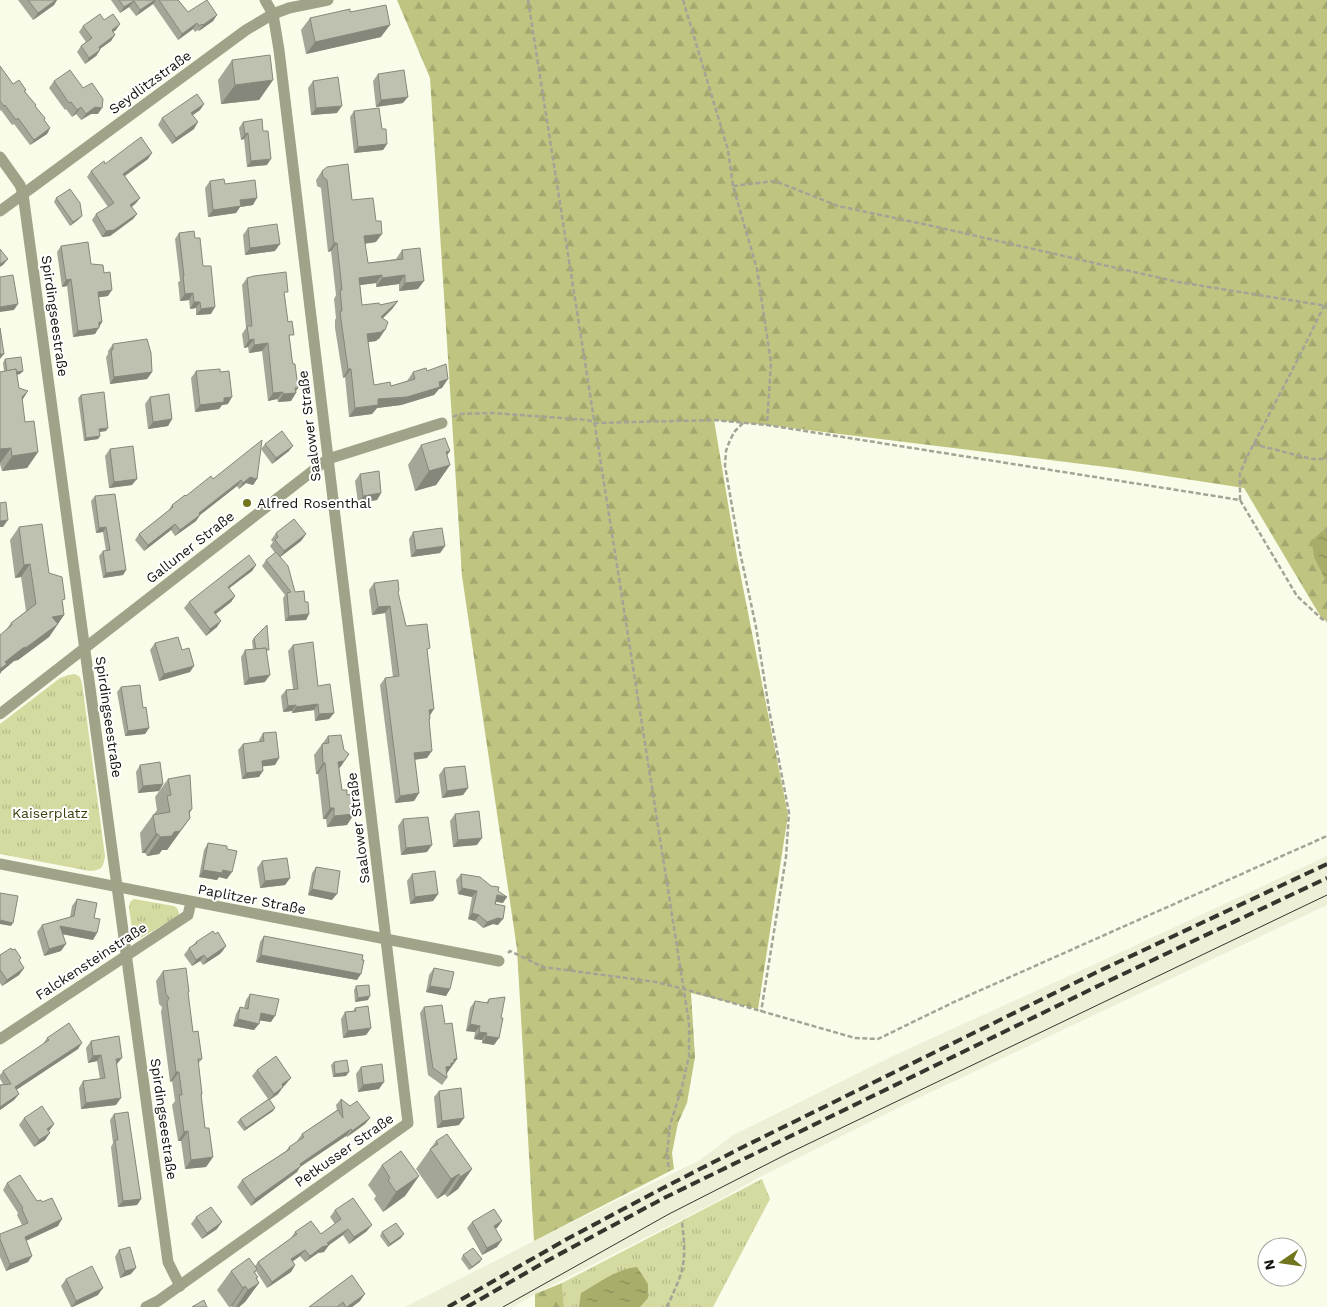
<svg xmlns="http://www.w3.org/2000/svg" width="1327" height="1307" font-family="'Work Sans',sans-serif">
<defs>
<pattern id="grass-tufts" width="24" height="20" patternUnits="userSpaceOnUse" patternTransform="scale(1.25)"><rect width="24" height="20" fill="#d5daa1"/><path d="M3 7l-1-3M5 7V3M7 7l1-3M15 17l-1-3M17 17v-4M19 17l1-3" fill="none" stroke="#b6ba89"/></pattern>
<pattern id="forest-firs" width="22" height="20" patternUnits="userSpaceOnUse" patternTransform="scale(1.25)"><rect width="22" height="20" fill="#bfc581"/><path d="M5 1l3.5 6h-7zM16 11l3.5 6h-7z" fill="#a3a86e"/></pattern>
<pattern id="water-ripples" width="26" height="14" patternUnits="userSpaceOnUse" patternTransform="scale(1.25)"><rect width="26" height="14" fill="#a8ad6a"/><path d="M2 4q2-2 4 0t4 0M15 11q2-2 4 0t4 0" fill="none" stroke="#888c56"/></pattern>
</defs>
<rect width="100%" height="100%" fill="#fafcea"/>
<polygon fill="#edf0d7" points="1327,856 1327,905 910,1102 758,1178 714,1203 535,1294 513,1307 405,1307 534,1241 700,1160 733,1135 897,1054 1106,959"/>
<g fill="url(#grass-tufts)">
<path d="M75 674 80 677 82 683 105 856C103 867 103 870 90 871L0 854V724L60 678 68 675Z"/>
<polygon points="134,899 174,906 177,908 179,913 178,916 139,939 137,939 133,936 129,908 130,902"/>
<polygon points="762,1179 770,1199 713,1307 564,1307 562,1283"/>
</g>
<g fill="url(#forest-firs)">
<polygon points="397,0 1327,0 1327,621 1322,619 1244,488 1114,468 767,425 714,420 737,557 788,815 758,1009 691,993 695,1057 687,1103 678,1123 672,1153 674,1169 534,1241 517,949 462,576 430,78"/>
<polygon points="562,1283 564,1307 535,1307 535,1294"/>
</g>
<g fill="url(#water-ripples)">
<polygon points="1322,531 1327,532 1327,581 1325,579 1314,557 1312,541"/>
<path d="M637 1267 648 1284V1298L640 1307H579L581 1293C599 1283 616 1269 637 1267Z"/>
</g>
<g fill="none" stroke-linecap="round" stroke-linejoin="round">
<g stroke="#a3a496" stroke-width="2.5" stroke-dasharray="5 2.5" stroke-linecap="butt">
<polyline points="528,0 689,1023 689,1056 682,1087 670,1125 667,1153 669,1171"/>
<polyline points="683,0 728,150 733,186 757,269 771,363 767,425"/>
<polyline points="733,186 775,181 838,206 928,225 1178,282 1327,306"/>
<polyline points="453,417 459,414 493,413 588,420 595,423 714,420 767,425 1240,500 1297,596 1322,619 1327,621"/>
<polyline points="743,423 735,431 730,440 726,451 725,466 740,552 756,627 769,709 789,813 786,857 761,1012"/>
<polyline points="1253,444 1312,459 1327,459"/>
<polyline points="1240,500 1240,473 1248,455 1299,357 1324,306"/>
<polyline points="508,953 510,951 543,967 656,982 684,989 855,1038 878,1039 954,1002 1327,836"/>
<path d="M667 1307C672 1296 677 1285 681 1274 686 1257 684 1239 682 1222"/>
</g>
<g stroke="#a0a387" stroke-width="11">
<polyline points="0,157 20,185 23,194 168,1262 180,1286"/>
<polyline points="0,211 246,30 273,14 289,8 328,0"/>
<polyline points="0,714 328,459 442,423"/>
<polyline points="0,864 499,961"/>
<polyline points="0,1039 188,915 191,902"/>
<polyline points="146,1307 158,1301 408,1123 279,50 273,14 265,0"/>
</g>
<polyline stroke="#35352d" stroke-width="1" points="503,1307 669,1214 787,1154 1327,895"/>
<g stroke="#35352d" stroke-width="4" stroke-dasharray="10 5" stroke-linecap="butt">
<polyline points="448,1307 567,1239 661,1189 743,1147 1097,972 1327,864"/>
<polyline points="467,1307 543,1263 664,1198 1102,984 1327,878"/>
</g>
</g>
<g fill="#a4a697">
<polygon points="18,0 57,0 54,5 33,20"/>
<polygon points="111,0 178,0 188,12 217,15 213,21 199,31 198,30 195,32 193,29 178,40 153,4 136,16 129,7 120,13"/>
<polygon points="350,12 381,37 306,54 301,30 310,18"/>
<polygon points="104,20 116,30 113,32 111,41 100,49 100,50 96,56 85,64 77,52 81,46 86,42 79,32 83,26"/>
<polygon points="232,60 273,80 259,100 221,104 218,80"/>
<polygon points="0,66 13,84 25,91 50,128 47,134 30,145 14,124 12,125 1,110 0,111"/>
<polygon points="378,74 403,103 376,107 373,81"/>
<polygon points="54,81 98,114 91,114 81,120 76,114 72,117 66,109 65,110 49,88"/>
<polygon points="313,81 337,113 311,115 308,88"/>
<polygon points="204,104 200,110 193,115 194,129 172,144 158,125 162,118"/>
<polygon points="354,111 382,129 387,144 383,150 354,153 350,117"/>
<polygon points="243,122 267,165 247,167 244,139 241,140 239,128"/>
<polygon points="148,159 125,176 140,198 136,203 132,207 137,214 133,219 110,236 102,237 92,220 96,214 108,207 87,177 91,171 105,164"/>
<polygon points="322,171 352,200 376,242 365,244 368,263 396,259 402,250 418,289 399,291 399,284 376,287 376,283 360,285 362,305 380,305 398,301 392,309 383,318 379,339 378,339 376,341 368,342 374,385 391,386 407,381 413,372 427,371 442,388 439,389 434,395 401,405 377,408 372,414 349,417 345,377 343,378 335,328 335,320 336,318 334,299 336,295 331,251 328,252 321,188 317,186 316,180"/>
<polygon points="210,181 225,184 253,205 240,207 236,213 208,217 205,188"/>
<polygon points="56,198 79,219 70,226 54,202"/>
<polygon points="248,228 275,251 245,255 243,235"/>
<polygon points="179,233 195,238 203,266 211,314 196,315 196,308 190,309 189,300 180,301 178,282 180,281 175,239"/>
<polygon points="61,246 91,264 108,296 99,297 102,322 95,334 73,337 67,286 62,287 57,252"/>
<polygon points="247,278 285,297 292,359 298,388 291,401 278,402 277,399 268,401 262,351 249,353 248,347 244,348 242,334 246,328 242,285"/>
<polygon points="113,344 152,372 147,379 110,384 106,357 108,354 108,351"/>
<polygon points="5,359 23,371 20,374 17,375 19,388 22,400 25,422 38,452 27,468 2,471 0,464 0,372 4,371 3,363"/>
<polygon points="196,371 220,372 228,404 222,405 219,409 195,412 191,378"/>
<polygon points="81,395 106,431 100,432 98,439 84,441 78,398"/>
<polygon points="150,397 172,419 168,426 148,429 145,404"/>
<polygon points="265,444 289,451 272,464 261,449"/>
<polygon points="421,445 450,451 447,455 450,465 436,485 415,491 408,465"/>
<polygon points="110,449 132,485 109,488 105,456"/>
<polygon points="360,474 381,493 377,500 358,503 355,481"/>
<polygon points="213,479 257,479 253,485 246,483 239,489 237,486 200,515 196,521 175,536 171,530 144,551 135,540 139,534 168,511 172,505"/>
<polygon points="95,496 126,570 123,575 103,578 99,556 103,551 106,551 103,532 96,533 91,501"/>
<polygon points="19,527 49,573 63,603 64,615 49,637 18,660 14,661 2,671 5,631 11,623 26,611 21,577 15,578 10,540"/>
<polygon points="413,532 445,546 440,553 411,557 409,539"/>
<polygon points="276,533 306,534 301,541 280,557 295,592 305,602 309,614 306,620 285,621 283,598 285,595 262,566 266,560 275,553 270,546 273,542 271,540"/>
<polygon points="256,565 252,571 229,588 235,596 231,602 216,614 217,627 206,636 184,608 189,602"/>
<polygon points="374,583 398,593 406,626 427,653 430,719 429,721 427,758 415,760 419,793 414,801 395,803 380,685 385,678 393,677 385,613 372,615 369,590"/>
<polygon points="254,638 267,653 265,682 244,685 241,657 245,650 253,649 252,641"/>
<polygon points="155,643 182,650 190,672 159,681 150,650"/>
<polygon points="293,645 334,713 329,719 315,721 314,710 292,713 292,711 283,712 281,696 286,690 293,689 288,651"/>
<polygon points="121,687 143,708 149,728 145,734 125,736 117,692"/>
<polygon points="263,733 279,758 275,765 263,766 259,777 242,779 238,750 243,744 259,742 259,740"/>
<polygon points="328,736 339,769 342,790 347,795 354,814 347,825 327,827 326,819 323,819 318,774 316,774 314,755"/>
<polygon points="140,765 163,784 159,791 138,793 136,772"/>
<polygon points="444,768 468,788 463,795 442,798 439,775"/>
<polygon points="168,779 192,809 190,813 190,818 167,850 162,850 159,854 147,856 145,853 142,853 140,833 153,815 154,814 157,810 155,797"/>
<polygon points="455,814 477,845 453,847 450,821"/>
<polygon points="403,819 427,852 401,855 398,826"/>
<polygon points="208,843 227,849 227,879 219,877 217,880 199,877 204,850"/>
<polygon points="262,861 290,878 285,885 260,888 257,868"/>
<polygon points="316,867 332,900 308,895 312,873"/>
<polygon points="412,874 438,894 433,901 410,904 407,881"/>
<polygon points="461,874 498,891 503,903 496,902 498,925 493,924 483,928 475,921 468,919 472,897 458,894 456,880"/>
<polygon points="77,899 94,918 93,940 63,934 61,951 44,956 37,932 42,925 70,917 72,906"/>
<polygon points="215,934 226,946 222,952 203,965 200,961 192,966 184,955 189,948 193,945 196,942"/>
<polygon points="264,936 357,980 256,962 260,942"/>
<polygon points="12,950 21,958 19,961 24,968 19,975 2,986 0,983 0,955"/>
<polygon points="434,968 450,989 446,996 426,992 429,975"/>
<polygon points="163,971 188,994 193,1032 202,1059 198,1064 202,1094 201,1096 205,1128 213,1157 206,1167 185,1169 181,1141 178,1141 172,1105 175,1101 172,1081 170,1082 161,1012 162,1007 159,1004 156,981"/>
<polygon points="356,986 368,1000 355,1002 354,990"/>
<polygon points="250,994 271,1022 260,1020 254,1030 233,1026 236,1014 240,1007 244,1008 246,1000"/>
<polygon points="489,999 494,1045 482,1043 482,1040 474,1039 475,1032 466,1031 470,1008 475,1001 486,1003"/>
<polygon points="424,1007 445,1024 457,1059 447,1073 447,1078 442,1085 428,1075 420,1013"/>
<polygon points="355,1008 371,1028 366,1035 343,1038 341,1019 345,1012 353,1011"/>
<polygon points="47,1038 78,1049 16,1090 19,1094 14,1100 0,1110 0,1085 3,1084 0,1079 0,1075 3,1071 43,1044"/>
<polygon points="91,1041 117,1064 116,1105 81,1109 79,1088 83,1081 100,1079 97,1061 88,1063 86,1048"/>
<polygon points="334,1062 346,1076 333,1077 331,1065"/>
<polygon points="361,1067 379,1089 358,1092 356,1074"/>
<polygon points="257,1070 286,1084 283,1087 278,1094 270,1100 273,1111 244,1131 237,1122 240,1119 268,1099 252,1076"/>
<polygon points="439,1091 459,1125 437,1128 434,1097"/>
<polygon points="341,1099 350,1106 370,1118 365,1124 347,1137 346,1136 300,1167 297,1172 251,1206 237,1187 242,1180 286,1151 289,1147 298,1141 297,1141 302,1134 337,1110 336,1105"/>
<polygon points="114,1114 141,1199 137,1205 118,1207 111,1147 113,1143 110,1120"/>
<polygon points="24,1118 54,1124 49,1131 45,1140 34,1147 19,1125"/>
<polygon points="436,1141 472,1169 458,1189 447,1197 445,1194 437,1199 416,1169"/>
<polygon points="382,1165 419,1176 405,1196 383,1212 374,1199 376,1196 368,1185"/>
<polygon points="7,1183 37,1201 58,1226 26,1241 28,1262 6,1271 0,1257 0,1234 22,1225 17,1215 18,1213 3,1190"/>
<polygon points="335,1210 367,1231 349,1244 343,1235 329,1245 324,1252 318,1253 305,1262 300,1256 292,1262 295,1265 291,1272 267,1288 256,1271 255,1273 257,1279 259,1283 245,1302 239,1307 232,1307 232,1306 229,1307 217,1290 231,1271 255,1266 258,1262 291,1238 295,1232 321,1234 335,1224 330,1217"/>
<polygon points="196,1217 217,1229 202,1239 191,1224"/>
<polygon points="502,1221 497,1228 495,1229 497,1247 482,1255 467,1228 472,1222"/>
<polygon points="382,1232 401,1238 388,1247 380,1236"/>
<polygon points="119,1250 131,1274 120,1278 115,1257"/>
<polygon points="463,1255 480,1262 469,1270 461,1259"/>
<polygon points="352,1275 360,1301 352,1307 309,1307"/>
<polygon points="66,1279 98,1295 73,1307 71,1307 61,1286"/>
</g>
<g fill="#86877b">
<polygon points="56,0 57,0 54,5 33,20 38,13"/>
<polygon points="155,0 156,0 153,4 136,16 140,10"/>
<polygon points="134,1 129,7 120,13 124,7"/>
<polygon points="217,15 213,21 199,31 203,25"/>
<polygon points="197,23 193,29 178,40 182,34"/>
<polygon points="120,24 116,30 107,36 112,30"/>
<polygon points="390,25 381,37 306,54 315,42"/>
<polygon points="115,35 111,41 94,53 99,47"/>
<polygon points="100,50 96,56 85,64 89,58"/>
<polygon points="273,80 259,100 221,104 235,85"/>
<polygon points="408,97 403,103 376,107 381,100"/>
<polygon points="204,104 200,110 187,119 191,113"/>
<polygon points="342,106 337,113 311,115 316,108"/>
<polygon points="81,107 76,114 72,117 77,110"/>
<polygon points="95,107 102,108 98,114 91,114 81,120 86,114"/>
<polygon points="198,122 194,129 172,144 176,138"/>
<polygon points="50,128 47,134 30,145 34,140"/>
<polygon points="248,133 244,139 241,140 245,134"/>
<polygon points="387,144 383,150 354,153 358,147"/>
<polygon points="152,153 148,159 119,180 123,174"/>
<polygon points="271,159 267,165 247,167 251,161"/>
<polygon points="140,198 136,203 126,211 130,205"/>
<polygon points="257,198 253,205 240,207 236,213 208,217 213,210 240,200"/>
<polygon points="137,214 133,219 110,236 102,237 106,231"/>
<polygon points="82,216 79,219 70,226 73,222"/>
<polygon points="382,234 376,242 358,244 364,236"/>
<polygon points="334,243 337,243 331,251 328,252"/>
<polygon points="280,244 275,251 245,255 250,248"/>
<polygon points="8,259 3,265 0,267 0,264"/>
<polygon points="382,275 376,283 353,286 359,278"/>
<polygon points="405,275 399,284 376,287 382,278"/>
<polygon points="71,279 67,286 62,287 66,280"/>
<polygon points="424,281 418,289 399,291 405,283"/>
<polygon points="112,290 108,296 94,298 98,292"/>
<polygon points="193,293 189,300 180,301 185,294"/>
<polygon points="398,301 392,309 375,326 381,317"/>
<polygon points="194,302 200,302 196,308 190,309"/>
<polygon points="18,304 14,310 0,312 0,307"/>
<polygon points="215,307 211,314 196,315 201,309"/>
<polygon points="99,322 102,322 95,334 73,337 78,331"/>
<polygon points="383,330 385,330 379,339 378,339 376,341 361,343 367,334"/>
<polygon points="254,339 248,347 244,348 249,340"/>
<polygon points="268,343 262,351 249,353 254,345"/>
<polygon points="0,354 4,354 0,359"/>
<polygon points="348,369 351,369 345,377 343,378"/>
<polygon points="23,371 20,374 5,376 7,373"/>
<polygon points="152,372 147,379 110,384 114,377"/>
<polygon points="448,379 442,388 439,389 434,395 401,405 377,408 372,414 349,417 355,408 378,399"/>
<polygon points="295,388 298,388 294,393 296,393 291,401 278,402 283,394"/>
<polygon points="28,391 18,407 22,397"/>
<polygon points="283,392 277,399 268,401 273,393"/>
<polygon points="232,397 228,404 222,405 219,409 195,412 200,405 224,398"/>
<polygon points="172,419 168,426 148,429 153,422"/>
<polygon points="108,428 106,431 97,432 99,429"/>
<polygon points="100,436 98,439 84,441 86,438"/>
<polygon points="293,446 289,451 272,464 276,458"/>
<polygon points="11,448 0,463 0,449"/>
<polygon points="450,451 437,469 450,465 436,485 415,491 429,471 446,452"/>
<polygon points="38,452 27,468 2,471 12,456"/>
<polygon points="250,477 257,479 253,485 246,483 239,489 243,483"/>
<polygon points="137,479 132,485 109,488 114,482"/>
<polygon points="241,480 237,486 200,515 196,521 175,536 180,530 199,513"/>
<polygon points="381,493 377,500 358,503 363,496"/>
<polygon points="8,520 3,527 0,527 0,521"/>
<polygon points="175,524 171,530 144,551 148,545"/>
<polygon points="106,527 103,532 96,533 99,528"/>
<polygon points="306,534 301,541 279,558 284,551"/>
<polygon points="445,546 440,553 411,557 416,550"/>
<polygon points="30,564 21,577 15,578 24,565"/>
<polygon points="256,565 252,571 223,593 228,587"/>
<polygon points="126,570 123,575 103,578 106,573"/>
<polygon points="235,596 231,602 210,618 214,612"/>
<polygon points="390,606 385,613 372,615 378,607"/>
<polygon points="309,614 306,620 285,621 289,616"/>
<polygon points="64,615 49,637 18,660 14,661 2,671 0,674 0,669 5,662 52,617"/>
<polygon points="221,621 217,627 206,636 210,629"/>
<polygon points="194,666 190,672 159,681 164,674"/>
<polygon points="270,675 265,682 244,685 249,678"/>
<polygon points="318,704 314,710 292,713 296,707"/>
<polygon points="296,705 292,711 283,712 288,706"/>
<polygon points="434,709 429,717 429,710"/>
<polygon points="334,713 329,719 315,721 319,714"/>
<polygon points="149,728 145,734 125,736 128,731"/>
<polygon points="432,751 427,758 409,760 414,753"/>
<polygon points="349,754 342,765 336,772 338,762"/>
<polygon points="279,758 275,765 258,767 262,761"/>
<polygon points="323,763 325,763 318,774 316,774"/>
<polygon points="263,771 259,777 242,779 246,773"/>
<polygon points="163,784 159,791 138,793 143,786"/>
<polygon points="468,788 463,795 442,798 447,791"/>
<polygon points="419,793 414,801 395,803 400,796"/>
<polygon points="330,808 334,808 326,819 323,819"/>
<polygon points="354,814 347,825 327,827 334,816"/>
<polygon points="190,818 167,850 162,850 159,854 147,856 160,837"/>
<polygon points="156,834 158,834 145,853 142,853"/>
<polygon points="482,838 477,845 453,847 458,840"/>
<polygon points="432,845 427,852 401,855 406,848"/>
<polygon points="203,870 223,870 232,872 227,879 219,877 217,880 199,877"/>
<polygon points="290,878 285,885 260,888 265,881"/>
<polygon points="462,888 477,891 472,897 458,894"/>
<polygon points="312,889 337,894 332,900 308,895"/>
<polygon points="438,894 433,901 410,904 415,897"/>
<polygon points="497,895 507,897 503,903 493,901"/>
<polygon points="472,913 479,915 475,921 468,919"/>
<polygon points="498,918 503,919 498,925 493,924 483,928 487,922"/>
<polygon points="0,920 13,923 11,926 0,924"/>
<polygon points="60,926 97,933 93,940 56,933"/>
<polygon points="66,944 61,951 44,956 49,949"/>
<polygon points="226,946 220,954 203,965 207,959"/>
<polygon points="204,955 200,961 192,966 196,960"/>
<polygon points="261,955 361,974 357,980 256,962"/>
<polygon points="24,968 19,975 2,986 7,980"/>
<polygon points="430,986 450,989 446,996 426,992"/>
<polygon points="370,996 368,1000 355,1002 358,998"/>
<polygon points="261,1013 275,1016 271,1022 256,1020"/>
<polygon points="238,1019 259,1024 254,1030 233,1026"/>
<polygon points="470,1024 480,1026 475,1032 466,1031"/>
<polygon points="371,1028 366,1035 343,1038 348,1031"/>
<polygon points="479,1032 487,1033 482,1040 474,1039"/>
<polygon points="486,1036 499,1038 494,1045 482,1043"/>
<polygon points="82,1043 78,1049 10,1094 15,1087"/>
<polygon points="101,1055 97,1061 88,1063 93,1056"/>
<polygon points="122,1058 117,1064 116,1059"/>
<polygon points="454,1059 457,1059 447,1073 442,1073 446,1067"/>
<polygon points="176,1072 179,1072 172,1081 170,1082"/>
<polygon points="349,1072 346,1076 333,1077 335,1074"/>
<polygon points="291,1078 286,1084 278,1091 282,1084"/>
<polygon points="384,1082 379,1089 358,1092 363,1085"/>
<polygon points="283,1087 278,1094 269,1100 274,1094"/>
<polygon points="19,1094 14,1100 0,1110 0,1107"/>
<polygon points="121,1098 116,1105 81,1109 86,1103"/>
<polygon points="275,1108 273,1111 244,1131 246,1128"/>
<polygon points="370,1118 365,1124 347,1137 352,1131"/>
<polygon points="464,1118 459,1125 437,1128 442,1121"/>
<polygon points="54,1124 49,1131 47,1129"/>
<polygon points="351,1129 346,1136 300,1167 297,1172 251,1206 255,1199 300,1164"/>
<polygon points="188,1131 181,1141 178,1141 184,1132"/>
<polygon points="50,1133 45,1140 34,1147 39,1140"/>
<polygon points="213,1157 206,1167 185,1169 191,1160"/>
<polygon points="472,1169 458,1189 447,1197 460,1177"/>
<polygon points="459,1174 445,1194 437,1199 451,1179"/>
<polygon points="419,1176 405,1196 383,1212 396,1192"/>
<polygon points="141,1199 137,1205 118,1207 123,1201"/>
<polygon points="62,1219 58,1226 21,1243 25,1237"/>
<polygon points="502,1221 497,1228 489,1233 494,1226"/>
<polygon points="222,1222 217,1229 202,1239 207,1233"/>
<polygon points="372,1225 367,1231 349,1244 354,1237"/>
<polygon points="348,1229 343,1235 329,1245 324,1252 318,1253 305,1262 310,1256"/>
<polygon points="404,1234 401,1238 388,1247 390,1244"/>
<polygon points="502,1240 497,1247 482,1255 487,1248"/>
<polygon points="305,1250 300,1256 286,1266 291,1259"/>
<polygon points="32,1256 28,1262 6,1271 10,1264"/>
<polygon points="482,1259 480,1262 469,1270 472,1267"/>
<polygon points="295,1265 291,1272 267,1288 272,1282"/>
<polygon points="136,1268 131,1274 120,1278 125,1271"/>
<polygon points="257,1269 232,1306 230,1307 254,1272"/>
<polygon points="258,1277 250,1289 259,1283 245,1302 239,1307 236,1307 256,1278"/>
<polygon points="103,1288 98,1295 72,1307 76,1301"/>
<polygon points="365,1294 360,1301 352,1307 347,1307"/>
</g>
<g fill="#bfc1b0" stroke="#86877b">
<polygon points="28,0 56,0 38,13"/>
<polygon points="119,0 155,0 140,10 134,1 124,7"/>
<polygon points="159,0 178,0 188,12 207,0 217,15 203,25 202,24 199,26 197,23 182,34"/>
<polygon points="386,5 390,25 315,42 310,18 350,9 350,12"/>
<polygon points="100,14 104,20 113,14 120,24 112,30 115,35 99,47 100,50 89,58 81,46 92,38 83,26"/>
<polygon points="270,55 273,80 235,85 232,60"/>
<polygon points="0,66 13,84 19,80 26,90 24,91 36,105 35,106 45,118 44,120 50,128 34,140 18,118 16,120 5,105 4,106 0,101"/>
<polygon points="70,70 83,88 92,83 103,99 102,108 95,107 86,114 81,107 77,110 71,102 69,103 54,81"/>
<polygon points="404,70 408,97 381,100 378,74"/>
<polygon points="338,77 342,106 316,108 313,81"/>
<polygon points="197,94 204,104 191,113 198,122 176,138 162,118"/>
<polygon points="379,108 382,129 386,129 387,144 358,147 354,111"/>
<polygon points="262,119 263,131 268,131 271,159 251,161 248,133 245,134 243,122"/>
<polygon points="141,137 152,153 123,174 140,198 130,205 137,214 114,230 106,231 96,214 114,203 91,171 104,161 105,164"/>
<polygon points="348,164 352,200 373,198 376,221 381,221 382,234 364,236 368,263 403,259 402,250 420,248 424,281 405,283 405,275 382,278 382,275 359,278 362,305 379,303 380,305 398,301 381,317 388,322 385,330 383,330 382,332 367,334 374,385 390,382 391,386 415,379 413,372 426,368 427,371 446,364 448,379 439,382 440,387 407,397 378,399 378,405 355,408 351,369 348,369 341,320 340,311 342,311 340,290 342,290 337,243 334,243 327,180 323,177 322,171 327,167"/>
<polygon points="224,179 225,184 255,180 257,198 240,200 241,206 213,210 210,181"/>
<polygon points="70,189 80,203 82,216 73,222 56,198"/>
<polygon points="277,224 280,244 250,248 248,228"/>
<polygon points="194,231 195,238 200,238 203,266 211,266 215,307 201,309 200,302 194,302 193,293 185,294 183,276 184,276 179,233"/>
<polygon points="88,242 91,264 103,265 104,273 110,272 112,290 98,292 102,322 99,322 99,328 78,331 71,279 66,280 61,246"/>
<polygon points="0,249 8,259 0,264"/>
<polygon points="286,272 288,292 284,292 288,322 292,321 294,335 289,335 292,359 293,364 295,364 298,388 295,388 296,393 283,394 283,392 273,393 268,343 254,345 254,339 249,340 247,326 252,326 247,278 254,276"/>
<polygon points="13,275 18,304 0,307 0,277"/>
<polygon points="0,328 4,354 0,354"/>
<polygon points="147,339 151,353 152,372 114,377 111,350 113,350 113,344"/>
<polygon points="21,357 23,371 16,372 16,369 7,371 5,359"/>
<polygon points="16,369 19,388 28,391 22,397 25,422 34,421 38,452 12,456 11,448 0,449 0,372"/>
<polygon points="220,369 220,372 229,371 232,397 224,398 224,402 200,405 196,371"/>
<polygon points="104,392 108,428 99,429 100,436 86,438 81,395"/>
<polygon points="169,394 172,419 153,422 150,397"/>
<polygon points="282,431 293,446 276,458 265,444"/>
<polygon points="445,438 450,451 446,452 450,465 429,471 421,445"/>
<polygon points="262,440 257,479 250,477 243,483 241,480 199,513 200,515 180,530 175,524 148,545 139,534 173,507 172,505 185,495 186,496 211,476 213,479"/>
<polygon points="133,446 137,479 114,482 110,449"/>
<polygon points="379,471 381,493 363,496 360,474"/>
<polygon points="115,494 126,570 106,573 103,551 110,550 106,527 99,528 95,496"/>
<polygon points="6,502 8,520 0,521 0,503"/>
<polygon points="294,519 306,534 284,551 275,540 278,537 276,533"/>
<polygon points="42,524 49,573 62,577 65,599 62,600 64,615 52,617 58,624 27,647 23,648 5,662 7,664 0,669 0,635 12,625 11,623 36,604 30,564 24,565 19,527"/>
<polygon points="442,528 445,546 416,550 413,532"/>
<polygon points="276,552 288,566 295,592 304,591 305,602 308,602 309,614 289,616 287,593 291,592 266,560"/>
<polygon points="249,555 256,565 228,587 235,596 214,612 221,621 210,629 189,602"/>
<polygon points="398,580 399,591 398,592 406,626 427,624 430,648 427,649 434,709 429,710 430,719 429,719 432,751 414,753 419,793 400,796 385,678 399,676 390,606 378,607 374,583"/>
<polygon points="267,625 269,650 267,650 266,648 256,649 254,638"/>
<polygon points="178,637 182,650 189,648 194,666 164,674 155,643"/>
<polygon points="313,642 318,686 330,684 334,713 319,714 318,704 296,707 296,705 288,706 286,690 298,689 293,645"/>
<polygon points="266,648 270,675 249,678 245,650"/>
<polygon points="140,685 143,708 146,707 149,728 128,731 121,687"/>
<polygon points="276,732 279,758 262,761 263,771 246,773 243,744 264,741 263,733"/>
<polygon points="341,735 344,750 349,754 344,761 338,762 342,790 347,790 347,795 352,794 354,814 334,816 334,808 330,808 325,763 323,763 322,744 329,743 328,736"/>
<polygon points="160,762 163,784 143,786 140,765"/>
<polygon points="465,766 468,788 447,791 444,768"/>
<polygon points="190,775 192,809 189,811 190,818 180,831 174,832 172,836 160,837 158,834 156,834 153,815 170,812 167,796 171,795 168,779"/>
<polygon points="479,811 482,838 458,840 455,814"/>
<polygon points="428,817 432,845 406,848 403,819"/>
<polygon points="208,843 227,846 227,849 237,851 232,872 223,870 222,873 203,870"/>
<polygon points="287,858 290,878 265,881 262,861"/>
<polygon points="316,867 340,871 337,894 312,889"/>
<polygon points="435,871 438,894 415,897 412,874"/>
<polygon points="461,874 480,877 491,886 499,887 498,891 507,897 497,895 495,904 505,906 503,919 498,918 487,922 479,915 472,913 477,891 462,888"/>
<polygon points="0,893 18,896 13,923 0,920"/>
<polygon points="77,899 97,903 94,918 100,919 97,933 60,926 66,944 49,949 42,925 74,916"/>
<polygon points="213,931 215,934 218,932 226,946 207,959 204,955 196,960 189,948 197,943 196,942"/>
<polygon points="264,936 363,955 362,960 364,960 361,974 261,955"/>
<polygon points="11,948 12,950 15,949 21,958 19,960 24,968 7,980 1,971 0,971 0,955"/>
<polygon points="186,968 189,992 188,992 193,1032 198,1031 202,1059 198,1059 202,1094 201,1094 205,1128 209,1128 213,1157 191,1160 188,1131 184,1132 179,1095 182,1095 179,1072 176,1072 167,1002 169,998 166,994 163,971"/>
<polygon points="434,968 454,972 450,989 430,986"/>
<polygon points="369,985 370,996 358,998 356,986"/>
<polygon points="250,994 279,999 275,1016 261,1013 259,1024 238,1019 240,1007 248,1009"/>
<polygon points="505,997 501,1018 503,1018 499,1038 486,1036 487,1033 479,1032 480,1026 470,1024 475,1001 488,1003 489,999"/>
<polygon points="442,1005 445,1024 452,1023 457,1059 454,1059 454,1063 451,1063 451,1066 446,1067 447,1078 433,1068 424,1007"/>
<polygon points="368,1006 371,1028 348,1031 345,1012 356,1011 355,1008"/>
<polygon points="69,1023 82,1043 15,1087 19,1094 0,1107 0,1085 11,1084 3,1071 49,1040 47,1038"/>
<polygon points="119,1036 122,1058 116,1059 121,1098 86,1103 83,1081 105,1078 101,1055 93,1056 91,1041"/>
<polygon points="276,1056 291,1078 282,1084 283,1087 274,1094 257,1070"/>
<polygon points="347,1060 349,1072 335,1074 334,1062"/>
<polygon points="382,1064 384,1082 363,1085 361,1067"/>
<polygon points="461,1088 464,1118 442,1121 439,1091"/>
<polygon points="269,1099 275,1108 246,1128 240,1119"/>
<polygon points="341,1099 350,1106 357,1101 370,1118 352,1131 351,1129 300,1164 301,1166 255,1199 242,1180 290,1149 289,1147 304,1137 302,1134 338,1110 343,1118"/>
<polygon points="42,1106 54,1124 47,1129 50,1133 39,1140 24,1118"/>
<polygon points="128,1112 141,1199 123,1201 115,1140 118,1140 114,1114"/>
<polygon points="447,1134 472,1169 460,1177 459,1174 451,1179 430,1149 438,1144 436,1141"/>
<polygon points="401,1151 419,1176 396,1192 388,1180 390,1178 382,1165"/>
<polygon points="20,1175 37,1201 41,1200 42,1202 52,1198 62,1219 25,1237 32,1256 10,1264 0,1239 0,1234 28,1223 22,1209 23,1208 7,1183"/>
<polygon points="353,1198 372,1225 354,1237 348,1229 327,1243 329,1245 322,1247 310,1256 305,1250 291,1259 295,1265 272,1282 258,1262 297,1234 295,1232 311,1221 321,1234 341,1219 335,1210"/>
<polygon points="211,1207 222,1222 207,1233 196,1217"/>
<polygon points="494,1209 502,1221 494,1226 502,1240 487,1248 472,1222"/>
<polygon points="396,1223 404,1234 390,1244 382,1232"/>
<polygon points="130,1247 136,1268 125,1271 119,1250"/>
<polygon points="473,1248 482,1259 472,1267 463,1255"/>
<polygon points="249,1258 257,1269 254,1272 258,1277 256,1278 259,1283 248,1290 245,1286 243,1288 231,1271"/>
<polygon points="92,1266 103,1288 76,1301 66,1279"/>
<polygon points="352,1275 365,1294 347,1307 346,1307 343,1302 337,1307 309,1307"/>
<polygon points="204,1300 207,1307 192,1307"/>
</g>
<circle fill="#71751d" stroke="#fff" stroke-width="2" cx="247" cy="503" r="5"/>
<g text-anchor="middle" dominant-baseline="central" stroke-width="4" stroke-linejoin="round" paint-order="stroke">
<g font-size="14" fill="#14140e" stroke="#fff">
<text transform="translate(150 82) rotate(-36)">Seydlitzstraße</text>
<text transform="translate(55 316) rotate(82)">Spirdingseestraße</text>
<text transform="translate(309 426) rotate(-97)">Saalower Straße</text>
<text transform="translate(190 547) rotate(-38)">Galluner Straße</text>
<text transform="translate(109 717) rotate(82)">Spirdingseestraße</text>
<text transform="translate(358 828) rotate(-97)">Saalower Straße</text>
<text transform="translate(252 899) rotate(11)">Paplitzer Straße</text>
<text transform="translate(91 961) rotate(-33)">Falckensteinstraße</text>
<text transform="translate(164 1119) rotate(82)">Spirdingseestraße</text>
<text transform="translate(344 1150) rotate(-35)">Petkusser Straße</text>
</g>
<g font-size="14" fill="#14140e" stroke="#fff" text-anchor="start">
<text x="257" y="503">Alfred Rosenthal</text>
</g>
<g font-size="14" fill="#3e410c" stroke="#fff">
<text x="50" y="813">Kaiserplatz</text>
</g>
</g>
<g transform="translate(1282 1262) rotate(257)"><circle r="24" fill="#ffffff" stroke="#a1a19f"/>
<path d="M0-4L9 19L0 12L-9 19Z" fill="#71751d"/>
<text y="-8" font-size="14" font-weight="bold" text-anchor="middle" fill="#14140e">N</text>
</g>
</svg>
